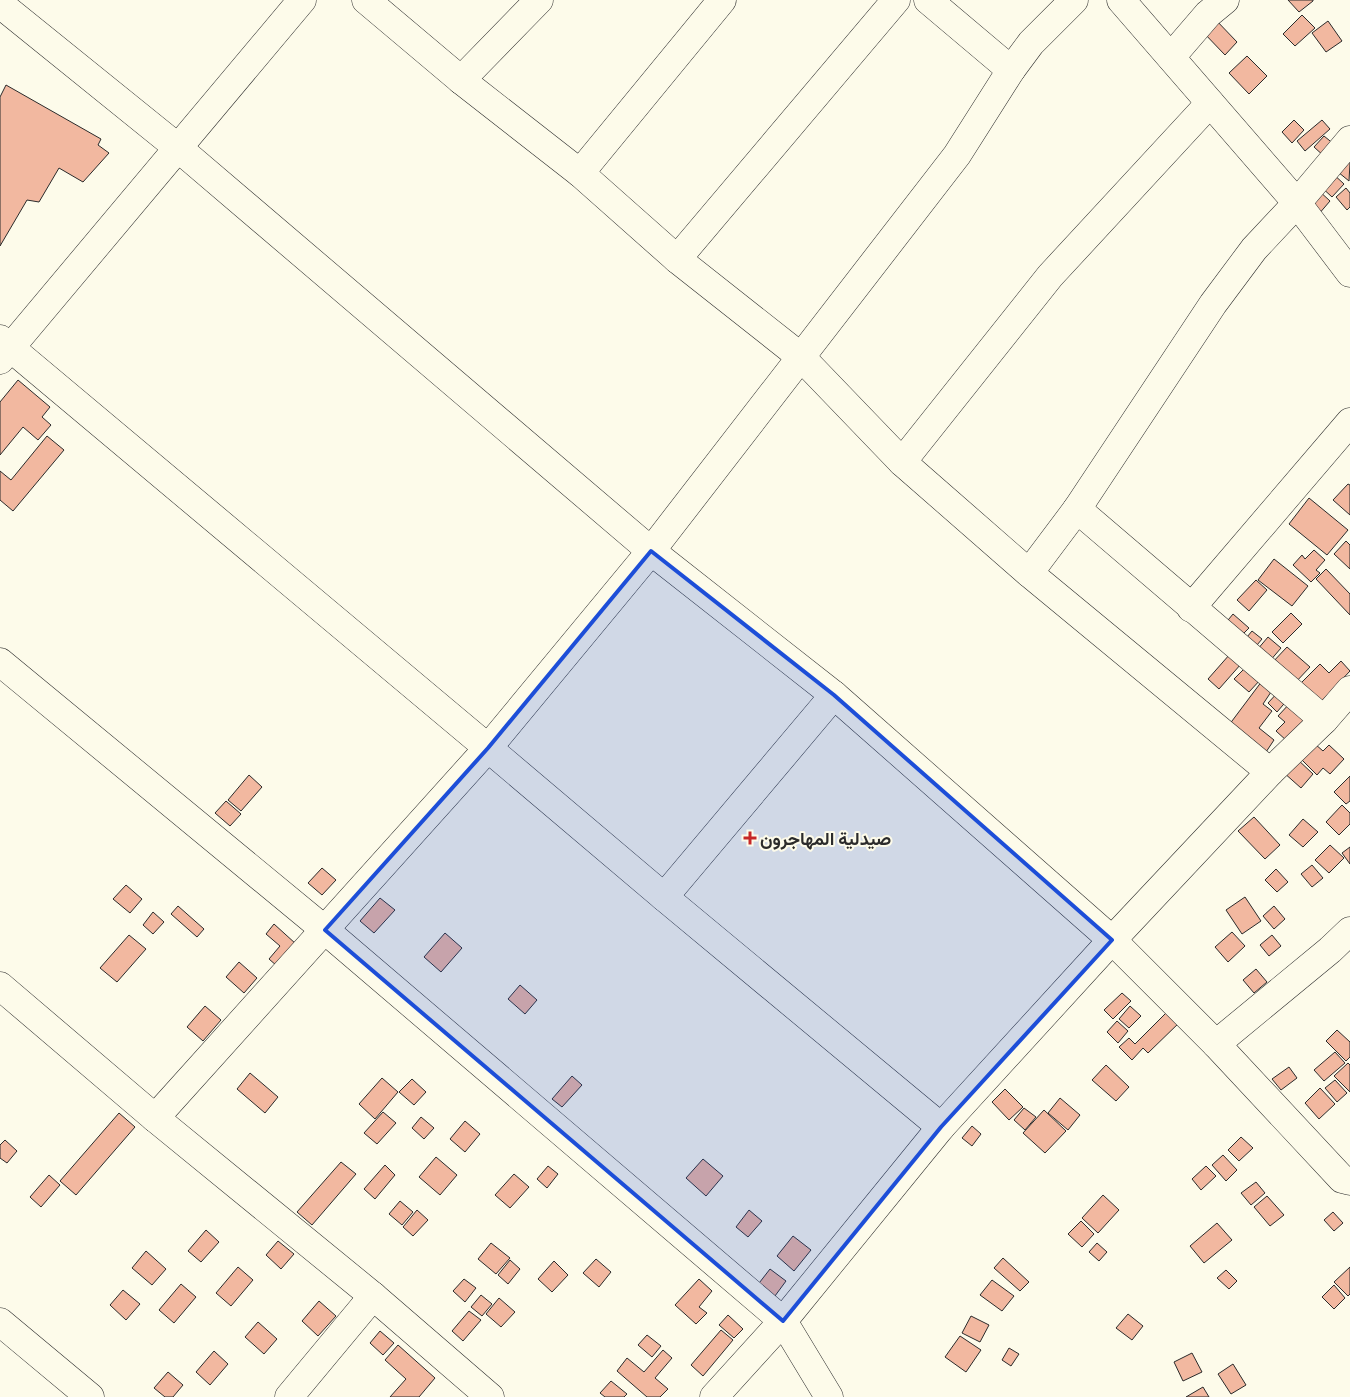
<svg xmlns="http://www.w3.org/2000/svg" width="1350" height="1397" font-family="'Source Serif 4',Vazirmatn,serif">
<rect width="100%" height="100%" fill="#fdfbea"/>
<g fill="#f2b8a0" stroke="#2b2b2b">
<polygon points="1288,0 1313,0 1313,1 1299,12"/>
<polygon points="1302,15 1315,28 1295,46 1283,34"/>
<polygon points="1214,18 1237,42 1225,55 1202,31"/>
<polygon points="1328,21 1342,41 1326,52 1312,33"/>
<polygon points="1247,56 1267,76 1249,94 1229,73"/>
<polygon points="6,85 101,139 98,145 109,153 83,182 59,168 39,202 27,200 0,246 0,97"/>
<polygon points="1294,120 1304,130 1292,143 1282,132"/>
<polygon points="1322,120 1330,129 1305,151 1297,141"/>
<polygon points="1324,136 1335,145 1325,157 1314,147"/>
<polygon points="1348,161 1350,163 1349,181 1338,172"/>
<polygon points="1331,172 1344,184 1332,197 1319,185"/>
<polygon points="1346,188 1350,193 1350,207 1347,210 1336,197"/>
<polygon points="1317,189 1330,201 1318,215 1305,203"/>
<polygon points="18,380 50,407 42,417 51,425 38,440 23,427 0,455 0,402"/>
<polygon points="47,436 64,450 13,511 0,500 0,471 11,480"/>
<polygon points="1348,484 1350,485 1350,515 1333,500"/>
<polygon points="1309,498 1348,530 1327,555 1289,524"/>
<polygon points="1346,541 1350,545 1350,569 1334,554"/>
<polygon points="1314,550 1325,560 1316,570 1320,573 1311,582 1293,565 1302,555 1305,559"/>
<polygon points="1274,559 1308,586 1292,606 1258,580"/>
<polygon points="1326,569 1350,594 1350,615 1316,579"/>
<polygon points="1256,580 1267,590 1249,611 1237,600"/>
<polygon points="1291,613 1302,624 1283,643 1272,632"/>
<polygon points="1233,614 1249,628 1239,638 1224,625"/>
<polygon points="1252,631 1262,639 1252,651 1242,643"/>
<polygon points="1268,637 1281,648 1269,662 1257,650"/>
<polygon points="1287,647 1310,667 1294,684 1271,664"/>
<polygon points="1230,654 1241,664 1219,689 1208,679"/>
<polygon points="1341,661 1350,671 1317,706 1297,687 1320,664 1329,673"/>
<polygon points="1247,666 1261,679 1249,692 1234,679"/>
<polygon points="1262,681 1273,689 1263,704 1272,711 1259,728 1274,740 1266,752 1229,725"/>
<polygon points="1280,690 1289,698 1277,712 1268,703"/>
<polygon points="1291,702 1308,718 1287,741 1276,731 1285,722 1278,716"/>
<polygon points="1315,744 1323,751 1329,745 1344,759 1330,774 1323,768 1317,775 1301,759"/>
<polygon points="1296,758 1313,774 1301,788 1283,772"/>
<polygon points="249,775 262,787 241,811 228,800"/>
<polygon points="1350,776 1350,801 1346,804 1334,792"/>
<polygon points="226,801 241,814 230,826 215,813"/>
<polygon points="1342,805 1350,813 1350,824 1339,835 1326,822"/>
<polygon points="1254,817 1280,845 1265,859 1238,831"/>
<polygon points="1303,819 1318,832 1303,847 1289,835"/>
<polygon points="1330,845 1344,858 1329,873 1315,860"/>
<polygon points="1350,847 1350,864 1342,853"/>
<polygon points="1312,865 1323,878 1312,887 1301,874"/>
<polygon points="322,868 336,880 322,895 308,883"/>
<polygon points="1276,869 1288,882 1277,892 1265,880"/>
<polygon points="126,885 142,899 130,913 113,899"/>
<polygon points="1245,897 1261,921 1242,934 1226,910"/>
<polygon points="380,898 395,910 374,933 360,921"/>
<polygon points="178,906 204,929 197,937 171,914"/>
<polygon points="1274,906 1285,919 1274,929 1263,916"/>
<polygon points="153,912 164,922 153,934 143,925"/>
<polygon points="274,924 296,944 277,966 269,959 280,946 266,934"/>
<polygon points="1232,932 1245,946 1228,962 1215,947"/>
<polygon points="445,933 462,948 441,972 424,957"/>
<polygon points="129,935 146,949 117,982 100,968"/>
<polygon points="1272,935 1281,946 1269,956 1260,945"/>
<polygon points="239,962 257,978 244,993 226,977"/>
<polygon points="1256,969 1267,982 1254,993 1243,980"/>
<polygon points="520,985 537,1000 525,1014 508,999"/>
<polygon points="1122,993 1131,1001 1113,1019 1104,1010"/>
<polygon points="205,1006 221,1020 203,1041 187,1027"/>
<polygon points="1130,1006 1141,1016 1129,1028 1119,1019"/>
<polygon points="1171,1008 1182,1020 1148,1053 1143,1048 1132,1060 1119,1047 1129,1038 1135,1044"/>
<polygon points="1117,1021 1128,1031 1118,1043 1107,1032"/>
<polygon points="1337,1030 1350,1042 1350,1057 1346,1061 1326,1041"/>
<polygon points="1335,1052 1345,1063 1324,1081 1314,1070"/>
<polygon points="1348,1063 1350,1065 1350,1092 1334,1076"/>
<polygon points="1106,1065 1129,1087 1116,1101 1092,1080"/>
<polygon points="1289,1067 1297,1078 1281,1090 1272,1079"/>
<polygon points="250,1073 278,1097 265,1113 237,1089"/>
<polygon points="572,1076 582,1085 562,1107 552,1099"/>
<polygon points="382,1078 398,1092 375,1119 359,1104"/>
<polygon points="412,1079 426,1092 414,1105 399,1092"/>
<polygon points="1335,1080 1347,1093 1337,1102 1325,1088"/>
<polygon points="1320,1088 1335,1104 1319,1119 1305,1103"/>
<polygon points="1005,1089 1023,1107 1009,1120 992,1102"/>
<polygon points="1060,1098 1080,1115 1068,1130 1048,1113"/>
<polygon points="1024,1108 1036,1117 1025,1130 1014,1120"/>
<polygon points="1044,1110 1066,1131 1045,1153 1023,1133"/>
<polygon points="383,1112 396,1123 377,1144 364,1133"/>
<polygon points="119,1113 135,1127 76,1195 60,1181"/>
<polygon points="421,1117 434,1128 424,1139 412,1128"/>
<polygon points="465,1121 480,1134 465,1152 450,1139"/>
<polygon points="972,1126 981,1134 972,1146 962,1138"/>
<polygon points="1241,1137 1253,1148 1239,1161 1228,1150"/>
<polygon points="5,1140 17,1151 7,1163 0,1158 0,1145"/>
<polygon points="1223,1155 1237,1170 1226,1181 1212,1165"/>
<polygon points="436,1157 457,1175 440,1195 419,1177"/>
<polygon points="703,1159 723,1176 706,1196 686,1178"/>
<polygon points="341,1162 356,1174 312,1225 297,1212"/>
<polygon points="385,1165 395,1175 375,1199 364,1189"/>
<polygon points="548,1166 558,1174 547,1188 537,1179"/>
<polygon points="1206,1166 1216,1176 1201,1190 1192,1179"/>
<polygon points="514,1174 529,1187 510,1208 495,1195"/>
<polygon points="49,1175 60,1185 41,1207 30,1197"/>
<polygon points="1256,1182 1265,1193 1251,1205 1241,1193"/>
<polygon points="1103,1195 1119,1210 1098,1233 1082,1218"/>
<polygon points="1267,1196 1284,1215 1270,1226 1254,1207"/>
<polygon points="400,1201 413,1212 402,1225 389,1214"/>
<polygon points="417,1210 428,1220 413,1236 403,1227"/>
<polygon points="749,1210 762,1221 748,1237 736,1227"/>
<polygon points="1333,1212 1343,1223 1334,1231 1324,1220"/>
<polygon points="1081,1221 1094,1234 1082,1247 1068,1234"/>
<polygon points="1217,1223 1232,1240 1204,1263 1190,1246"/>
<polygon points="206,1230 219,1242 201,1262 188,1251"/>
<polygon points="793,1236 811,1250 794,1271 777,1256"/>
<polygon points="278,1241 294,1254 281,1269 266,1255"/>
<polygon points="491,1243 510,1258 496,1274 478,1259"/>
<polygon points="1097,1243 1107,1252 1099,1261 1089,1252"/>
<polygon points="146,1251 166,1269 152,1285 132,1268"/>
<polygon points="1003,1258 1029,1282 1020,1291 994,1268"/>
<polygon points="596,1259 611,1272 599,1287 583,1273"/>
<polygon points="510,1260 520,1269 508,1284 498,1275"/>
<polygon points="554,1261 568,1275 552,1292 538,1279"/>
<polygon points="238,1267 253,1280 231,1306 216,1293"/>
<polygon points="1350,1267 1350,1294 1348,1296 1334,1282"/>
<polygon points="770,1269 786,1281 772,1300 756,1287"/>
<polygon points="1226,1270 1237,1281 1229,1289 1217,1278"/>
<polygon points="464,1279 476,1288 465,1302 453,1291"/>
<polygon points="699,1279 712,1291 699,1307 707,1313 696,1324 675,1305"/>
<polygon points="992,1280 1014,1296 1002,1311 980,1295"/>
<polygon points="181,1284 196,1297 174,1323 159,1310"/>
<polygon points="1334,1285 1345,1298 1334,1309 1322,1297"/>
<polygon points="123,1290 140,1304 126,1320 110,1305"/>
<polygon points="481,1295 492,1304 482,1316 471,1307"/>
<polygon points="499,1298 515,1312 501,1327 486,1314"/>
<polygon points="319,1301 336,1316 318,1336 302,1321"/>
<polygon points="469,1311 481,1320 463,1341 452,1331"/>
<polygon points="1128,1314 1143,1326 1132,1340 1116,1328"/>
<polygon points="728,1315 743,1329 734,1338 719,1325"/>
<polygon points="971,1316 989,1325 980,1342 962,1333"/>
<polygon points="258,1322 277,1339 264,1354 245,1337"/>
<polygon points="721,1330 733,1340 703,1376 691,1365"/>
<polygon points="380,1331 394,1343 383,1355 370,1343"/>
<polygon points="647,1335 661,1346 652,1357 638,1345"/>
<polygon points="960,1336 981,1350 966,1372 945,1357"/>
<polygon points="398,1345 435,1378 419,1397 390,1397 406,1379 385,1360"/>
<polygon points="1009,1348 1019,1354 1011,1366 1002,1360"/>
<polygon points="663,1350 672,1358 655,1378 668,1389 660,1397 647,1397 617,1371 627,1358 644,1372"/>
<polygon points="214,1351 228,1364 210,1385 196,1372"/>
<polygon points="1192,1353 1202,1372 1183,1381 1174,1362"/>
<polygon points="1233,1364 1246,1385 1231,1394 1218,1374"/>
<polygon points="168,1372 183,1385 173,1397 165,1397 154,1388"/>
<polygon points="611,1381 627,1394 624,1397 605,1397 600,1393"/>
<polygon points="1203,1387 1209,1397 1186,1397"/>
</g>
<g fill="none" stroke-linecap="round" stroke-linejoin="round">
<defs>
<g id="street">
<polyline points="928,0 1011,70"/>
<polyline points="1121,0 1297,203 1350,273"/>
<polyline points="0,4 177,147 651,551 834,695 1112,940 1216,1044 1342,1179 1350,1181"/>
<polyline points="1171,57 1208,14 1225,0"/>
<polyline points="461,80 539,0"/>
<polyline points="580,173 722,0"/>
<polyline points="677,259 896,0"/>
<polyline points="0,339 488,748 664,897 941,1127"/>
<polyline points="0,360 302,0"/>
<polyline points="902,462 1050,276 1210,103"/>
<polyline points="1077,509 1324,720"/>
<polyline points="1029,573 1077,509 1213,304 1254,249 1297,203 1350,140"/>
<polyline points="1191,608 1350,422"/>
<polyline points="1270,772 1324,720 1350,690"/>
<polyline points="664,897 834,695"/>
<polyline points="0,986 155,1118 373,1296 490,1397"/>
<polyline points="1216,1044 1330,950 1350,931"/>
<polyline points="155,1118 488,748 651,551 957,155 1011,70 1031,43 1074,0"/>
<polyline points="783,1321 829,1397"/>
<polyline points="289,1397 373,1296"/>
</g>
<g id="secondary">
<polyline points="366,0 461,80 580,173 677,259 801,357 902,462 1029,573 1270,772 1112,940 941,1127 783,1321 714,1397"/>
<polyline points="0,662 325,930 783,1321"/>
<polyline points="0,1322 90,1397"/>
</g>
</defs>
<use href="#street" stroke="#2b2b2b" stroke-width="29"/>
<use href="#secondary" stroke="#2b2b2b" stroke-width="29"/>
<use href="#street" stroke="#fdfbea" stroke-width="28"/>
<use href="#secondary" stroke="#fdfbea" stroke-width="28"/>
</g>
<path fill="#1d4ed8" fill-opacity="0.2" stroke="#1d4ed8" stroke-width="4" stroke-linejoin="round" d="M651 551 834 695 1112 940 941 1127 783 1321 325 930 488 748Z"/>
<path fill="#c62828" stroke="#fdfbea" stroke-width="2" d="M747.5 830.5h5v5h5v5h-5v5h-5v-5h-5v-5h5z"/>
<g text-anchor="middle" dominant-baseline="central" stroke-width="4" stroke-linejoin="round" paint-order="stroke">
<g font-size="18" font-weight="bold" fill="#2b2b2b" stroke="#fdfbea" text-anchor="start">
<text x="760" y="838">صيدلية المهاجرون</text>
</g>
</g>
</svg>
